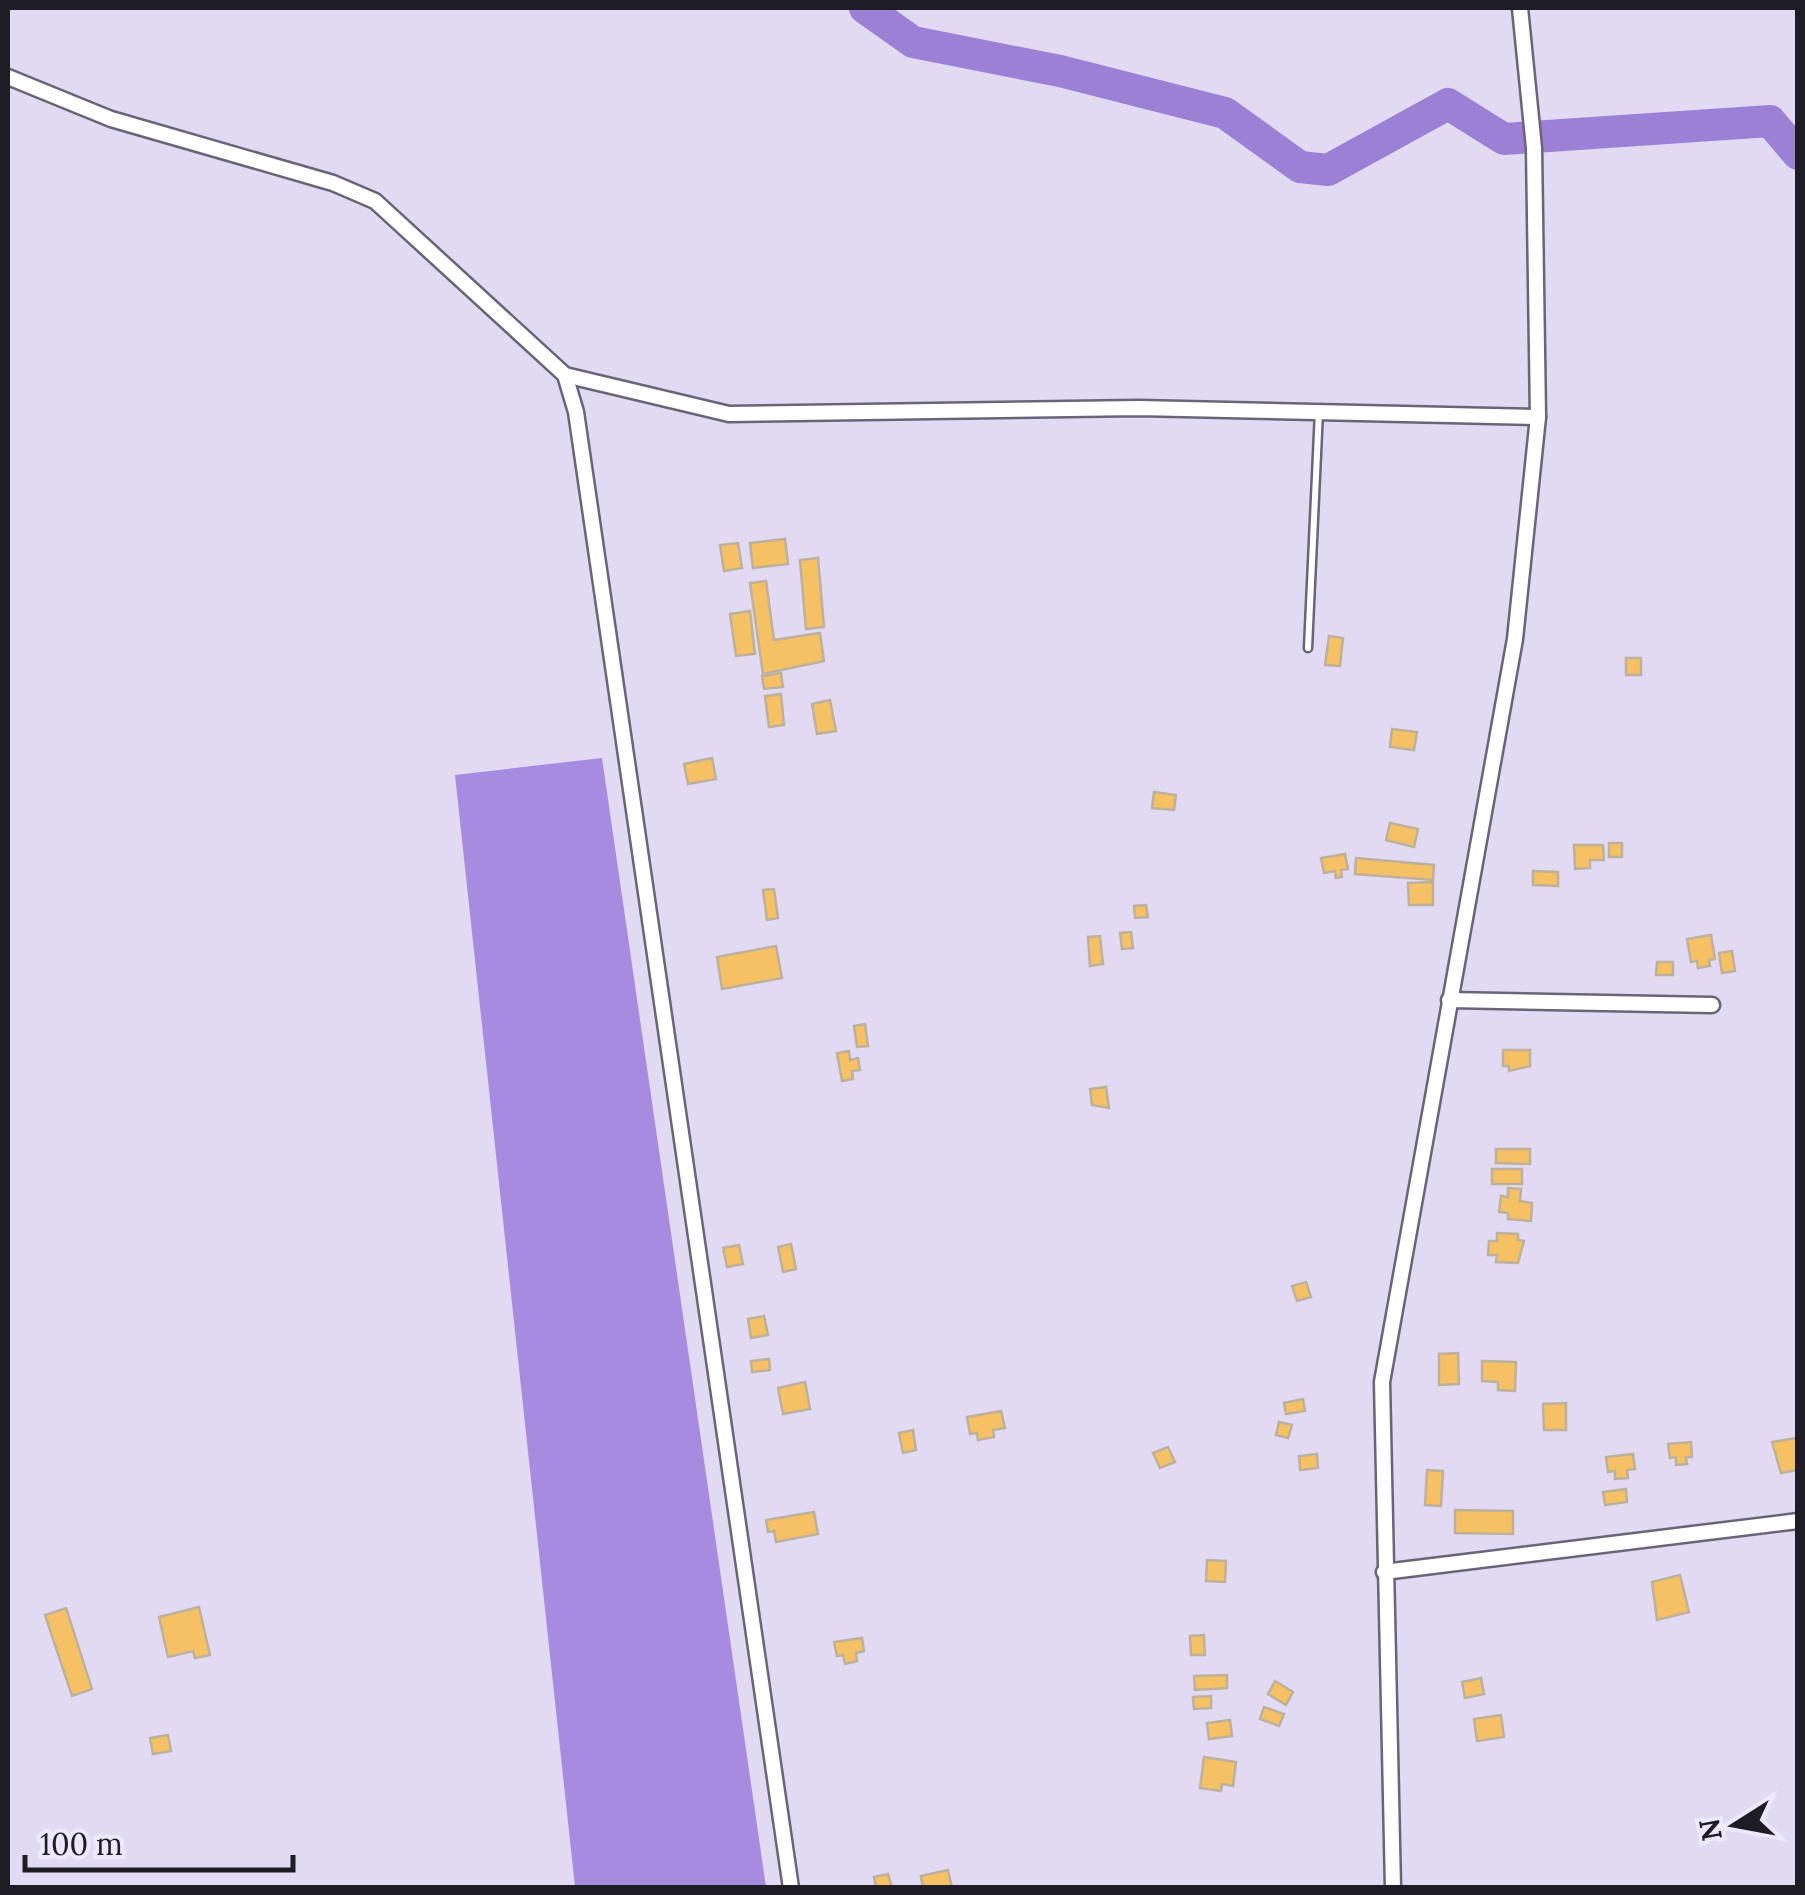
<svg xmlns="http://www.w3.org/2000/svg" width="1805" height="1895" font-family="Lora,serif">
<rect width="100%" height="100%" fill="#e1daf2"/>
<polygon fill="#a78be1" points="602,758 766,1887 575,1887 455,775"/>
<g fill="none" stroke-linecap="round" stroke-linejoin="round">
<polyline stroke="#9c80d5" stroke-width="32" points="865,8 913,42 1060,71 1225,113 1300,167 1328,170 1448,104 1504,139 1770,121 1798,154"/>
</g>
<g fill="#f6c164" stroke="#beb19c" stroke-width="2.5">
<polygon points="785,539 788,564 753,568 750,543"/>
<polygon points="738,543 742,568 724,571 720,545"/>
<polygon points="818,558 824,627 806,629 800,560"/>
<polygon points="766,581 774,640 820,633 824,661 763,674 750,583"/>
<polygon points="750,611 755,654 736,656 730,614"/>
<polygon points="1329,636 1343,638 1340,666 1325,665"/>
<rect x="1626" y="658" width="15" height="17"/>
<polygon points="781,673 783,687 764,689 762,676"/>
<polygon points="781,694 784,725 769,727 765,696"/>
<polygon points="830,700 836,731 817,734 812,704"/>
<polygon points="1392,729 1417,732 1414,750 1390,747"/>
<polygon points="712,758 716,779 688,784 684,764"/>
<polygon points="1154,792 1176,795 1174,810 1152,808"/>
<polygon points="1390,823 1418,829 1414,847 1386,840"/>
<rect x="1609" y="843" width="13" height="14"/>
<polygon points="1574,845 1603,845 1604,860 1590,860 1590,868 1575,869"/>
<polygon points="1345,854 1348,869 1341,870 1342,877 1336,878 1335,871 1324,873 1321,858"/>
<polygon points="1356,858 1434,865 1433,880 1355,874"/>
<polygon points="1533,871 1558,872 1558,886 1533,885"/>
<polygon points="1433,882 1433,905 1409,905 1408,883"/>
<polygon points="774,889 778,918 767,920 763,890"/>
<polygon points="1146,905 1148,917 1135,918 1134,906"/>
<polygon points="1131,932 1133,948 1122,949 1120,933"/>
<polygon points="1711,935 1715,959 1709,960 1710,966 1698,968 1697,961 1691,962 1687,939"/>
<polygon points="1100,936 1103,964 1090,966 1088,937"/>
<polygon points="776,946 782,978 722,989 717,957"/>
<polygon points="1732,951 1735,971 1722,973 1719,953"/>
<polygon points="1657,962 1673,962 1673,975 1656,975"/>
<polygon points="865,1024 868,1046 857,1047 854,1026"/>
<polygon points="1503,1050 1530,1050 1530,1066 1509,1071 1509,1066 1503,1066"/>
<polygon points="849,1051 850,1060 858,1058 860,1070 852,1071 853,1079 842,1081 837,1053"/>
<polygon points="1106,1087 1109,1108 1092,1105 1090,1089"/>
<polygon points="1496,1149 1530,1149 1530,1164 1496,1163"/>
<rect x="1492" y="1169" width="30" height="15"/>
<polygon points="1508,1188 1521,1189 1520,1201 1532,1203 1531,1221 1508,1219 1508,1213 1499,1212 1501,1196 1508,1197"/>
<polygon points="1497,1233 1518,1234 1518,1240 1524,1241 1518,1263 1496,1262 1497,1255 1488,1255 1489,1241 1497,1241"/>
<polygon points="791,1244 796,1269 783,1272 778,1247"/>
<polygon points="739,1245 743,1264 727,1267 723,1248"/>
<polygon points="1306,1282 1311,1297 1297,1301 1292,1286"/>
<polygon points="764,1316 768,1335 751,1338 748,1319"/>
<polygon points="1458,1353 1459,1384 1439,1385 1439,1354"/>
<polygon points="769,1359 770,1370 752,1372 751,1361"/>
<polygon points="1482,1361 1516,1362 1515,1391 1498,1390 1498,1382 1482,1381"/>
<polygon points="805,1382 810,1409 783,1414 778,1388"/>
<polygon points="1303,1399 1305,1411 1286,1414 1284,1403"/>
<polygon points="1566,1403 1566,1430 1544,1430 1543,1404"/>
<polygon points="1001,1411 1005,1428 993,1430 994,1437 978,1440 977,1433 970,1434 967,1417"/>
<polygon points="1279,1422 1292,1425 1288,1438 1276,1435"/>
<polygon points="913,1430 916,1450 903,1453 899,1433"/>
<polygon points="1797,1438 1798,1470 1781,1473 1772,1442"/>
<polygon points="1691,1442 1692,1457 1686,1457 1687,1464 1676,1465 1676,1457 1670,1458 1668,1444"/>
<polygon points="1168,1447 1175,1462 1160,1468 1153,1453"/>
<polygon points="1317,1454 1318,1468 1300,1470 1299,1456"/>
<polygon points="1633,1454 1635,1469 1627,1470 1628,1478 1615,1479 1615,1471 1608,1472 1606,1457"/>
<polygon points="1427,1470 1443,1471 1441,1506 1425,1505"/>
<polygon points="1626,1489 1627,1502 1605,1505 1603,1492"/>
<polygon points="1455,1510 1513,1511 1513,1534 1455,1533"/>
<polygon points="814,1512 818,1534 776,1542 774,1531 768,1532 766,1520"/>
<polygon points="1207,1560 1226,1561 1225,1582 1206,1581"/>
<polygon points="1680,1575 1689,1612 1657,1620 1652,1582"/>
<polygon points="199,1607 210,1655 195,1658 193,1651 168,1657 159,1617"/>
<polygon points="66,1608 92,1689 72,1696 45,1615"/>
<polygon points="1204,1635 1205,1655 1191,1655 1190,1636"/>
<polygon points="862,1638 864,1651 856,1653 857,1661 845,1664 843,1655 837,1656 834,1642"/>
<polygon points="1227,1675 1227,1688 1195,1690 1194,1676"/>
<polygon points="1481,1678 1484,1694 1465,1698 1462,1682"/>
<polygon points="1275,1681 1293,1692 1286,1705 1268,1694"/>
<polygon points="1211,1696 1211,1708 1194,1709 1193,1697"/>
<polygon points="1264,1707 1284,1714 1279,1726 1260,1719"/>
<polygon points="1501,1715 1504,1737 1477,1741 1474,1719"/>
<polygon points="1230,1720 1232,1736 1209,1739 1207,1723"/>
<polygon points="168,1735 171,1751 153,1754 150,1738"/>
<polygon points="1204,1757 1236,1762 1233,1786 1222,1784 1221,1791 1200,1788"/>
<polygon points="948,1870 952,1888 923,1888 921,1876"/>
<polygon points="888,1874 892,1888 876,1888 874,1877"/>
</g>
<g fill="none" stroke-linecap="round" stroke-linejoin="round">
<defs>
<polyline id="service" points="1308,648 1319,411"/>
<g id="minor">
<polyline points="8,77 111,119 333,183 375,201 565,375 576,412 791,1888"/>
<polyline points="565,375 729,414 1139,408 1538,417"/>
<polyline points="1449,1000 1712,1005"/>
<polyline points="1384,1572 1798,1521"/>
<polyline points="1393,1888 1382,1382 1515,639 1538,417 1534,148 1520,8"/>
</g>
</defs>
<use href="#service" stroke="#6a6479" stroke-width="11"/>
<use href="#minor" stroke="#6a6479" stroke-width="19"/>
<use href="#service" stroke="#fff" stroke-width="6"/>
<use href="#minor" stroke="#fff" stroke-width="14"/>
</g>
<rect width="1805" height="1895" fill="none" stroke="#1e1c24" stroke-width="20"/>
<g transform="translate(1735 1825) rotate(259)" stroke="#ede8fb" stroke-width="8" paint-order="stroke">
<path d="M0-8L18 38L0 25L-18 38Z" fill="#1e1c24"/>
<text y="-15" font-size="28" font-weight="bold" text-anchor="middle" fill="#1e1c24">N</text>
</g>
<path d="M25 1855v15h268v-15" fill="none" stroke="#1e1c24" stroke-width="5"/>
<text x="40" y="1855" font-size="30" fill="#1e1c24" stroke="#ede8fb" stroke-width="8" paint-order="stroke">100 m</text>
</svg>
